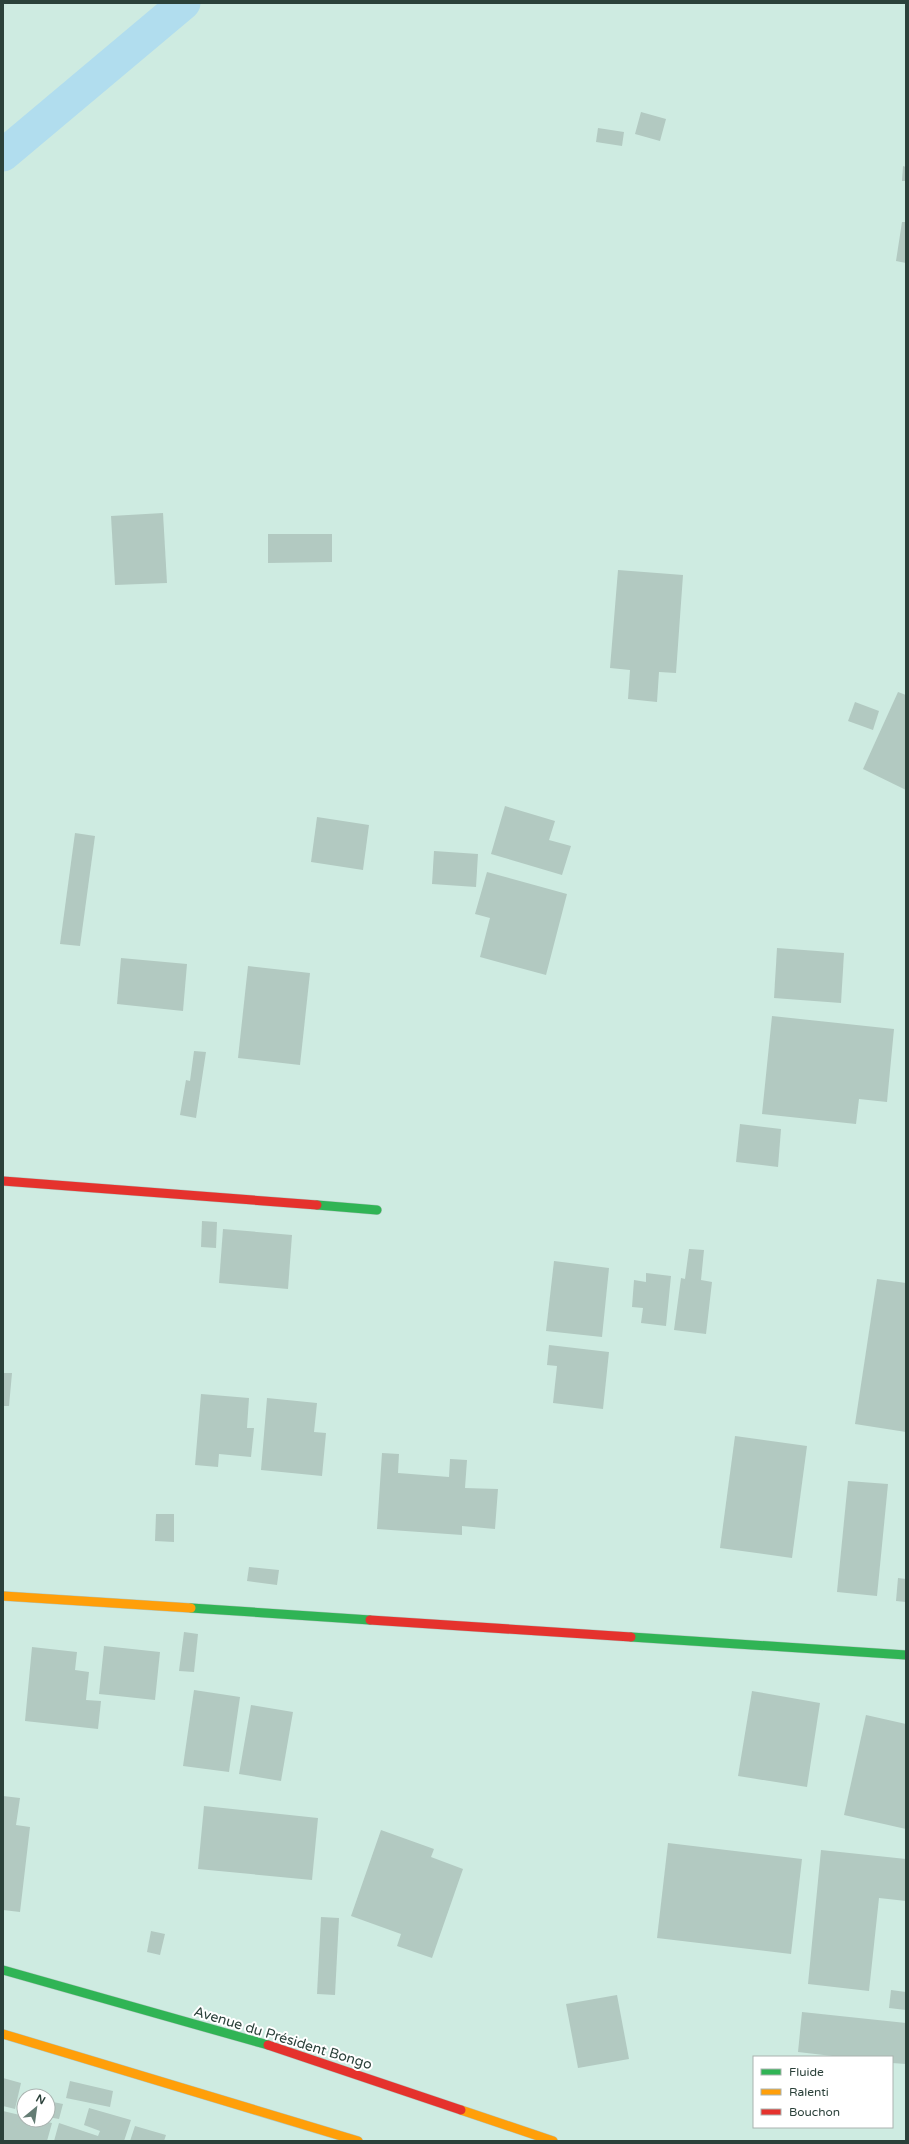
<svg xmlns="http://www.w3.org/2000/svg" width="909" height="2144" font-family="'Varela Round',sans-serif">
<rect width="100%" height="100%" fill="#ceebe1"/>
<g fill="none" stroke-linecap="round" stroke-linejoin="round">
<polyline stroke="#b1ddee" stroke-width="33" points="3,155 184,3"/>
</g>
<g fill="#b2c9c1">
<polygon points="641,112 666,119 660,141 635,134"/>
<polygon points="598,128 624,132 622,146 596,142"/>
<polygon points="903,166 906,167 906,181 902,181"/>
<polygon points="902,222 906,222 906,263 896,261"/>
<polygon points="163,513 167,583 115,585 111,516"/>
<polygon points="268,534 332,534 332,562 268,563"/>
<polygon points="618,570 683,575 676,673 659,672 657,702 628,699 630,670 610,668"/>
<polygon points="898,692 906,695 906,790 863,769"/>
<polygon points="855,702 879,711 873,730 848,721"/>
<polygon points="505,806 555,821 549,840 571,846 562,875 491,854"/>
<polygon points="317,817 369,825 363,870 311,862"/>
<polygon points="75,833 95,836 80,946 60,944"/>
<polygon points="434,851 478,854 476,887 432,884"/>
<polygon points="487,872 567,894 546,975 480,957 490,918 475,914"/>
<polygon points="777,948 844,953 841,1003 774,998"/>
<polygon points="121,958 187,964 183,1011 117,1004"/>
<polygon points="248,966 310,973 300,1065 238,1058"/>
<polygon points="772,1016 894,1029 887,1102 859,1099 856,1124 762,1114"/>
<polygon points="194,1051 206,1052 196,1118 180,1115 186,1080 190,1081"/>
<polygon points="740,1124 781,1129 778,1167 736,1162"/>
<polygon points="202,1221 217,1222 216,1248 201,1247"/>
<polygon points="223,1229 292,1235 288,1289 219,1283"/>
<polygon points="689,1249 704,1250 701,1280 712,1282 706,1334 674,1330 681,1278 685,1279"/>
<polygon points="554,1261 609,1268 602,1337 546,1331"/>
<polygon points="646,1273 671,1276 666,1326 641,1323 643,1308 632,1307 634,1280 646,1282"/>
<polygon points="877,1279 906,1283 906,1432 855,1424"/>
<polygon points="549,1345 609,1352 603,1409 553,1403 557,1366 547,1365"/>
<polygon points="3,1373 12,1373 9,1406 3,1406"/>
<polygon points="201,1394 249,1398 247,1428 254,1428 251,1457 219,1454 218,1467 195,1465"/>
<polygon points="267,1398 317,1403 314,1432 326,1433 322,1476 261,1470"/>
<polygon points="735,1436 807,1446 792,1558 720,1548"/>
<polygon points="382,1453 399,1454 398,1473 449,1477 450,1459 467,1460 465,1488 498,1489 495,1529 462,1526 462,1535 377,1529"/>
<polygon points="848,1481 888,1484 877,1596 837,1592"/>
<polygon points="156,1514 174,1514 174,1542 155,1541"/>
<polygon points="249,1567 279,1570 277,1585 247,1581"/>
<polygon points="898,1578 906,1579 906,1602 896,1601"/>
<polygon points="184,1632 198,1634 194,1672 179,1671"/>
<polygon points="104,1646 160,1652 155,1700 99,1694"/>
<polygon points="32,1647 77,1652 75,1670 89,1672 86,1700 101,1701 98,1729 25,1721"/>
<polygon points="194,1690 240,1697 229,1772 183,1766"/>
<polygon points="752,1691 820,1703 807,1787 738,1776"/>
<polygon points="251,1705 293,1712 281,1781 239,1774"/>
<polygon points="866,1715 906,1724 906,1829 844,1815"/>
<polygon points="3,1796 20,1798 16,1825 30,1827 20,1912 3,1910"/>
<polygon points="204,1806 318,1818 312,1880 198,1869"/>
<polygon points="381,1830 434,1849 431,1857 463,1869 432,1958 397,1946 401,1934 351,1916"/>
<polygon points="668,1843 802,1859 791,1954 657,1938"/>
<polygon points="821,1850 906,1859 906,1901 879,1898 869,1991 808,1984"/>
<polygon points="321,1917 339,1918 335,1995 317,1994"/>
<polygon points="151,1931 165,1934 160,1955 147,1952"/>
<polygon points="891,1990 906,1992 906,2010 889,2008"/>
<polygon points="617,1995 629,2059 578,2068 566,2004"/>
<polygon points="802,2012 906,2023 906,2064 892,2063 892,2057 841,2057 798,2052"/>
<polygon points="3,2078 21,2083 15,2109 3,2106"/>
<polygon points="70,2081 113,2091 110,2107 66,2098"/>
<polygon points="48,2101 63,2104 59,2119 48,2117"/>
<polygon points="89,2108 131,2120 124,2141 54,2141 59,2123 98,2136 100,2131 84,2125"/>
<polygon points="3,2111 24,2116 24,2120 40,2120 52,2123 47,2141 3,2141"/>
<polygon points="135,2126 166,2135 164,2141 130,2141"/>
</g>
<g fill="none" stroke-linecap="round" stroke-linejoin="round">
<defs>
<g id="fast">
<polyline points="317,1205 377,1210"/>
<polyline points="191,1608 370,1620"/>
<polyline points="631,1637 906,1655"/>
<polyline points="3,1970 268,2045"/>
</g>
<g id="slow">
<polyline points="3,1596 191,1608"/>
<polyline points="3,2034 358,2141"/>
<polyline points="461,2110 553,2141"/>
</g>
<g id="jam">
<polyline points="3,1181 317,1205"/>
<polyline points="370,1620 631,1637"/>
<polyline points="268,2045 461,2110"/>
</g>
</defs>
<use href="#fast" stroke="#b0c7bf" stroke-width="10"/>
<use href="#slow" stroke="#b0c7bf" stroke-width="10"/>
<use href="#jam" stroke="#b0c7bf" stroke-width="10"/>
<use href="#fast" stroke="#30b455" stroke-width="9"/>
<use href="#slow" stroke="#ff9f0a" stroke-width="9"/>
<use href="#jam" stroke="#e5322d" stroke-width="9"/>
</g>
<g text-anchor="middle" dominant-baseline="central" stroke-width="4" stroke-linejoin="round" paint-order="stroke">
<g font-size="14" fill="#2b413a" stroke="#fff">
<text transform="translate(283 2038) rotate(17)">Avenue du Président Bongo</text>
</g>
</g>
<rect width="909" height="2144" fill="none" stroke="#2b413a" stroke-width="8"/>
<rect x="753" y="2056" width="140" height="72" fill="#ffffff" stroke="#aab3b0"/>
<rect x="761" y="2069" width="20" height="6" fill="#30b455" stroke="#aab3b0"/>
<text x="789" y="2076" font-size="12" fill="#2b413a">Fluide</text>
<rect x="761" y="2089" width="20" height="6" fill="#ff9f0a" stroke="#aab3b0"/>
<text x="789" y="2096" font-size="12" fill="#2b413a">Ralenti</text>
<rect x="761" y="2109" width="20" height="6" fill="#e5322d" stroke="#aab3b0"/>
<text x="789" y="2116" font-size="12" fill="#2b413a">Bouchon</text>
<g transform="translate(36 2108) rotate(29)"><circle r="19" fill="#ffffff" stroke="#aab3b0"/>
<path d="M0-3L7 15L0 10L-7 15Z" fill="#647c74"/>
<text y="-6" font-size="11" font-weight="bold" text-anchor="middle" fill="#2b413a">N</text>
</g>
</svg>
